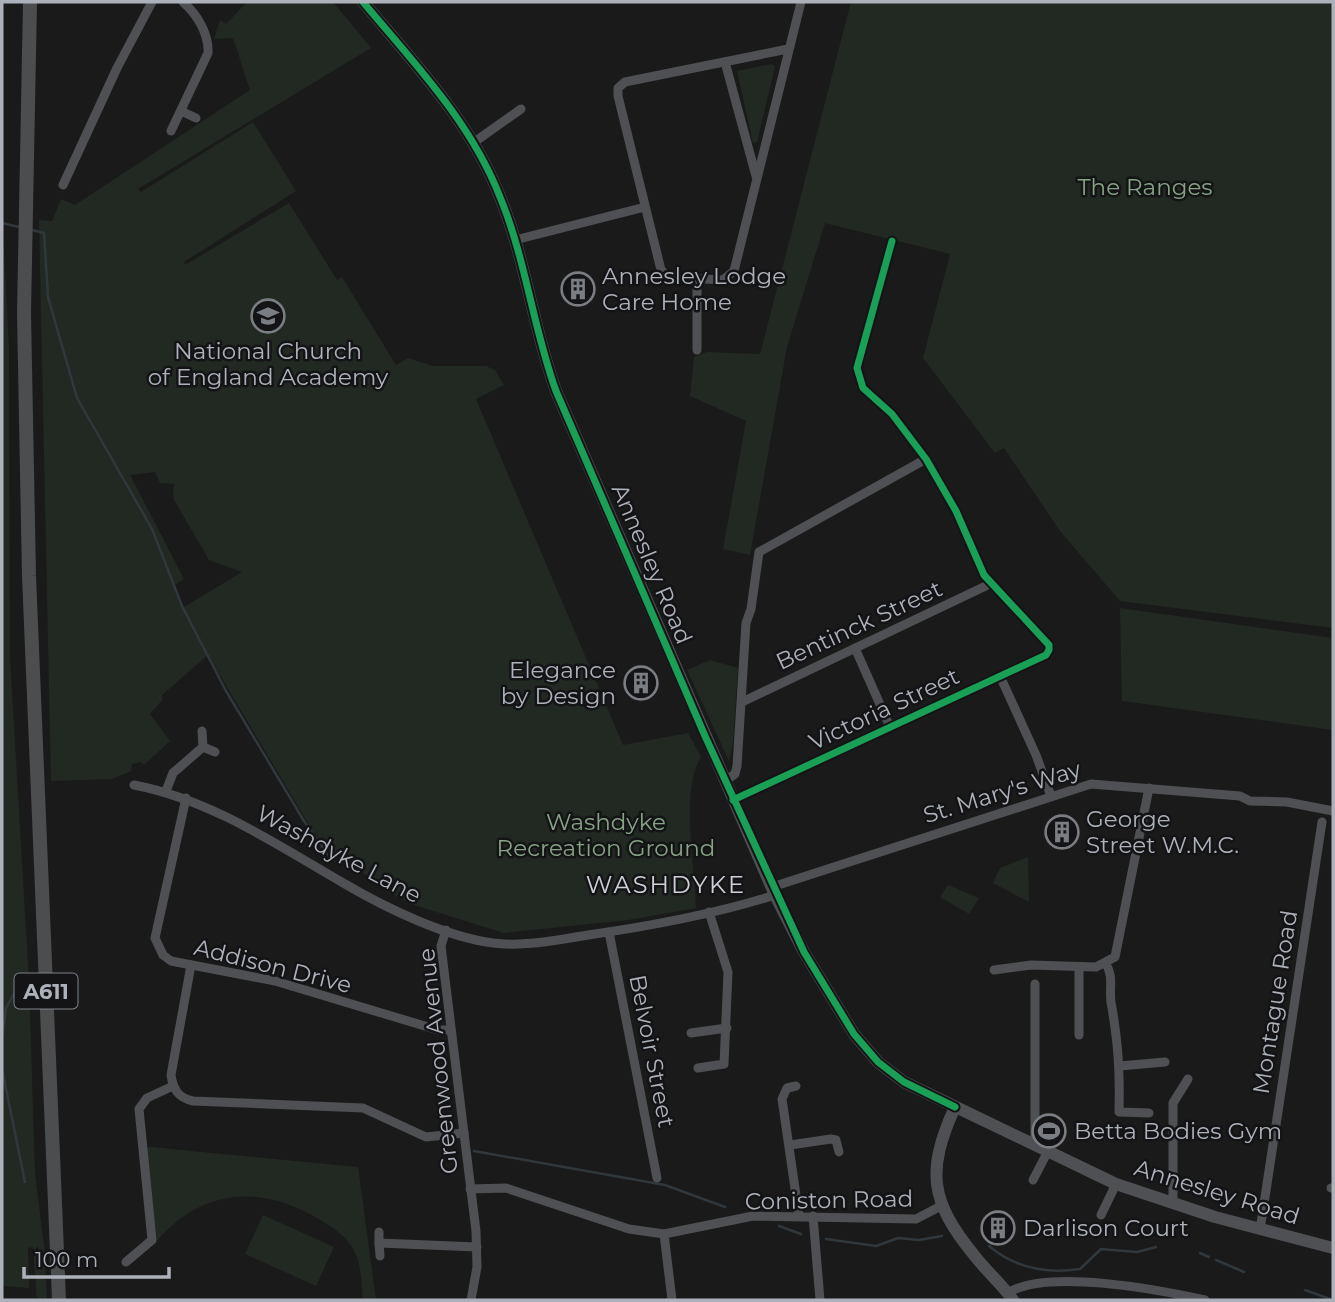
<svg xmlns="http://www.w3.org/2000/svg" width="1335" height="1302" font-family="Montserrat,sans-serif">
<rect width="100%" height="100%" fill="#1a1a1a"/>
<g fill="#222923" fill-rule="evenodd">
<path d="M247 2H333L371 48 138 189 141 192 253 122 296 191 184 262 185 265 289 203 337 280 342 277 396 365 408 358 433 366H486L495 370 504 385 476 399 623 745 688 733 701 757C680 789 695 868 696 908L628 920 504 933 414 905 386 891 352 864 347 868 312 830 208 655 162 695 163 699 150 714 170 741 144 765 141 762 132 764 131 771 112 779 51 781 39 220 52 221 61 199 75 205 250 90 233 38 214 39 220 20 226 24ZM155 472 160 483 174 484 173 498 209 560 242 572 184 607 173 586 184 579 130 475Z"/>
<polygon points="851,2 1333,2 1333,628 1120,601 1060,531 1004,448 995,453 923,358 950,254 825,223 787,347 750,555 723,549 746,421 690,396 694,357 707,352 760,354"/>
<polygon points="772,64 775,67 757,142 753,143 737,71"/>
<polygon points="2,214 9,348 10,657 29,982 35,1173 44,1246 47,1300 37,1300 33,1247 28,1248 29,1288 2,1286"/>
<polygon points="1120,608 1333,638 1333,730 1122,701"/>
<polygon points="710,660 738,668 733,743 729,761 687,670"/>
<polygon points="1028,857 1029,902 993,883 1000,868"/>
<polygon points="948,885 979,898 969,914 940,897"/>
<path d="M151 1147 358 1167 376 1300H363C361 1285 362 1267 355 1253 349 1238 334 1228 320 1220 262 1184 202 1188 157 1241L145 1148Z"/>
<polygon points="263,1215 334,1247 316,1286 245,1254"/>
</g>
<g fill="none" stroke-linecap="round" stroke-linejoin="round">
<g stroke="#30383d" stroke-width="2.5">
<polyline points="2,223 19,227"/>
<polyline points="32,230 44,233 48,297 77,398 152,529 182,606 226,691 304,821 332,860"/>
<polyline points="2,1038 6,1008 18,987"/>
<polyline points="2,1069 25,1182"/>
<polyline points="474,1151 665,1185 725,1207"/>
<polyline points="779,1226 801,1234"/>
<polyline points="826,1239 876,1246 898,1238 919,1240 942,1236"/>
<path d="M989 1246C1015 1268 1046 1274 1080 1269L1101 1249 1137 1252 1156 1247"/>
<polyline points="1200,1253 1209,1257"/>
<polyline points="1216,1260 1244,1272"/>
<polyline points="1305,1290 1333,1300"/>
</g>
<g stroke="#4f5053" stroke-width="9">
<polyline points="788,49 625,82 618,88 618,96 661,270 668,277 723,280 734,271 801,2"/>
<polyline points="725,62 756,176"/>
<polyline points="181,111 196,118"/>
<path d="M171 131 208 53C209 34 197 14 183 2"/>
<polyline points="473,143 521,109"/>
<polyline points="63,185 117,68 152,2"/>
<polyline points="515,240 645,207"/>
<polyline points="697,350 697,279"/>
<polyline points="855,648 890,727"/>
<polyline points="1000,676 1036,755 1051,796"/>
<polyline points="742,702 992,583"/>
<polyline points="202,731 203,747 215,752"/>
<polyline points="725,781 735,774 737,766 746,623 751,609 759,552 926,459"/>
<path d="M134 785C212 800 277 845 345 884 386 908 446 937 493 943 525 947 557 940 588 935 651 926 715 914 775 895"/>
<polyline points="166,791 173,773 203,747"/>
<polyline points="186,798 155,938 163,955 171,961 275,981 438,1030 451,1030"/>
<polyline points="733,800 1046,655 1049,650 1049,645 984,575 956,511 926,459 892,414 863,388 857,368 892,241"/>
<polyline points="772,887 1091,784 1240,796 1250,801 1287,802 1333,811"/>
<polyline points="446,930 441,946 476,1231 477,1267 471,1300"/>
<polyline points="609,932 657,1178"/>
<path d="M1106 964C1114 977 1109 988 1111 1002 1118 1042 1120 1070 1119 1112L1149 1113"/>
<path d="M191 965 171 1075C173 1089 178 1098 193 1101L363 1108 426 1137 464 1133"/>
<polyline points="994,970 1031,965 1096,967 1115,957 1149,788"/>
<polyline points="1035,984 1035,1145"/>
<polyline points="691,1033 727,1028"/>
<polyline points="1079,1035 1079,969"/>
<polyline points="1120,1066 1165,1062"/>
<polyline points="698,1068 724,1064 728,972 709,912"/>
<polyline points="796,1086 787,1088 782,1099 799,1216"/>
<polyline points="790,1145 831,1139 836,1140 839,1152"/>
<polyline points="1033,1180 1048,1151"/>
<polyline points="1331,1188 1333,1188"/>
<polyline points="470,1189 506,1188 629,1229 664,1234 753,1216 916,1219 941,1206"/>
<polyline points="1173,1204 1173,1103 1188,1079"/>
<polyline points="1101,1215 1116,1184"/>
<polyline points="813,1216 820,1300"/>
<polyline points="1260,1230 1322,822"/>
<polyline points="379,1232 379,1243 477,1247"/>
<polyline points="664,1234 672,1300"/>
<polyline points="379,1243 380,1256"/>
<polyline points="126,1262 152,1240 139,1109 147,1098 173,1086"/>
<path d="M1008 1293C1046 1268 1161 1290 1205 1300"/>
</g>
<g stroke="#4f5053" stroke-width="12">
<path d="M363 2C414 63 471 122 500 197 526 260 533 328 556 391L775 895 804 952 854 1034 878 1062 904 1082 1116 1184 1215 1217 1333 1248"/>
<path d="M955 1107C926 1171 930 1201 974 1255 986 1271 1002 1284 1013 1300"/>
</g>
<polyline stroke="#4c4d4f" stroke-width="14" points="30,2 24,313 29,576 59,1300"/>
<defs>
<g id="cycleway">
<path d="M363 2C414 63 471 122 500 197 526 260 533 328 556 391L705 736 804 952 854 1034 878 1062 904 1082 955 1107"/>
<polyline points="733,800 1046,655 1049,650 1049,645 984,575 956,511 926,459 892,414 863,388 857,368 892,241"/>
</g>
</defs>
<use href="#cycleway" stroke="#141416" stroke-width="11"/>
<use href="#cycleway" stroke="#1a9f57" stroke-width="7"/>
</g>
<defs>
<symbol id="building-ring" viewBox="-11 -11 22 22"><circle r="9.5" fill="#141416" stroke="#7a7d82" stroke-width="1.5"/><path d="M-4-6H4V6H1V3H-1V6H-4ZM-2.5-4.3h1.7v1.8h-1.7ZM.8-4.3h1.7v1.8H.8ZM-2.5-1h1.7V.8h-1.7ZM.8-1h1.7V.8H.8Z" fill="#7a7d82"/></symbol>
<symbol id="school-ring" viewBox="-11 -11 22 22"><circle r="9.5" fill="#141416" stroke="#7a7d82" stroke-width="1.5"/><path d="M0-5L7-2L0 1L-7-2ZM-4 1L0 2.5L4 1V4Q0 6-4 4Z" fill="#7a7d82"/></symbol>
<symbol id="stadium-ring" viewBox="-11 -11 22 22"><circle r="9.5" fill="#141416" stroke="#7a7d82" stroke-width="1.5"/><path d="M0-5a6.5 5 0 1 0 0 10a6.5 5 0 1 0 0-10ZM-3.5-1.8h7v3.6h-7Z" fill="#7a7d82"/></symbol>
</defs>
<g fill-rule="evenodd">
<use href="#building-ring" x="559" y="270" width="38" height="38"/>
<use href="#school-ring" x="249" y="297" width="38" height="38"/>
<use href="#building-ring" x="622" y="664" width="38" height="38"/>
<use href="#building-ring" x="1043" y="813" width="38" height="38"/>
<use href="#stadium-ring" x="1030" y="1112" width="38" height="38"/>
<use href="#building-ring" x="979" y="1209" width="38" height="38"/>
</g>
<g text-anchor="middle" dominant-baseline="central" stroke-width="5" stroke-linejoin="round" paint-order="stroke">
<rect fill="#141416" stroke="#7f8389" stroke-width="2" x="14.5" y="973.5" width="63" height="35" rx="5"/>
<g font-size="21" font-weight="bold" fill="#adb2ba">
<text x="46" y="991">A611</text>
</g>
<g font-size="23" fill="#86a385" stroke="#141416">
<text x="1145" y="187">The Ranges</text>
<text x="606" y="822">Washdyke<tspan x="606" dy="26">Recreation Ground</tspan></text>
</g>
<g font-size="23" fill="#adb2ba" stroke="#141416" text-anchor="start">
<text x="602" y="276">Annesley Lodge<tspan x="602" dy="26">Care Home</tspan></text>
<text x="268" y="351" text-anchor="middle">National Church<tspan x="268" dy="26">of England Academy</tspan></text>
<text x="616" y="670" text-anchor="end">Elegance<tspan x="616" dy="26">by Design</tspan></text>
<text x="1086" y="819">George<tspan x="1086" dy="26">Street W.M.C.</tspan></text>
<text x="1074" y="1131">Betta Bodies Gym</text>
<text x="1023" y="1228">Darlison Court</text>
</g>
<g font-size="23" fill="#adb2ba" stroke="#141416">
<text transform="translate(652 564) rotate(67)">Annesley Road</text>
<text transform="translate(859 625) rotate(-25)">Bentinck Street</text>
<text transform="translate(884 709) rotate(-25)">Victoria Street</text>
<text transform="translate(1002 792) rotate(-17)">St. Mary's Way</text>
<text transform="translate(339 854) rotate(28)">Washdyke Lane</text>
<text transform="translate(273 966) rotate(14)">Addison Drive</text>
<text transform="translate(1275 1002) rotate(-81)">Montague Road</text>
<text transform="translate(652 1051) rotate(79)">Belvoir Street</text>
<text transform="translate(438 1061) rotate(-96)">Greenwood Avenue</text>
<text transform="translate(1217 1192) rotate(17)">Annesley Road</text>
<text transform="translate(829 1200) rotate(-1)">Coniston Road</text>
</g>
<g font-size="24" letter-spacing="2" fill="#cdd0d6" stroke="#141416">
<text x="666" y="884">WASHDYKE</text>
</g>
</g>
<rect width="1335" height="1302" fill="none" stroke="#adb2ba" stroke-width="7"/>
<path d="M24 1267v10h145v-10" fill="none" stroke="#adb2ba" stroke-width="3.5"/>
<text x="35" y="1267" font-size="21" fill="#adb2ba" stroke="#141416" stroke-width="5" paint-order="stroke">100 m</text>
</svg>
